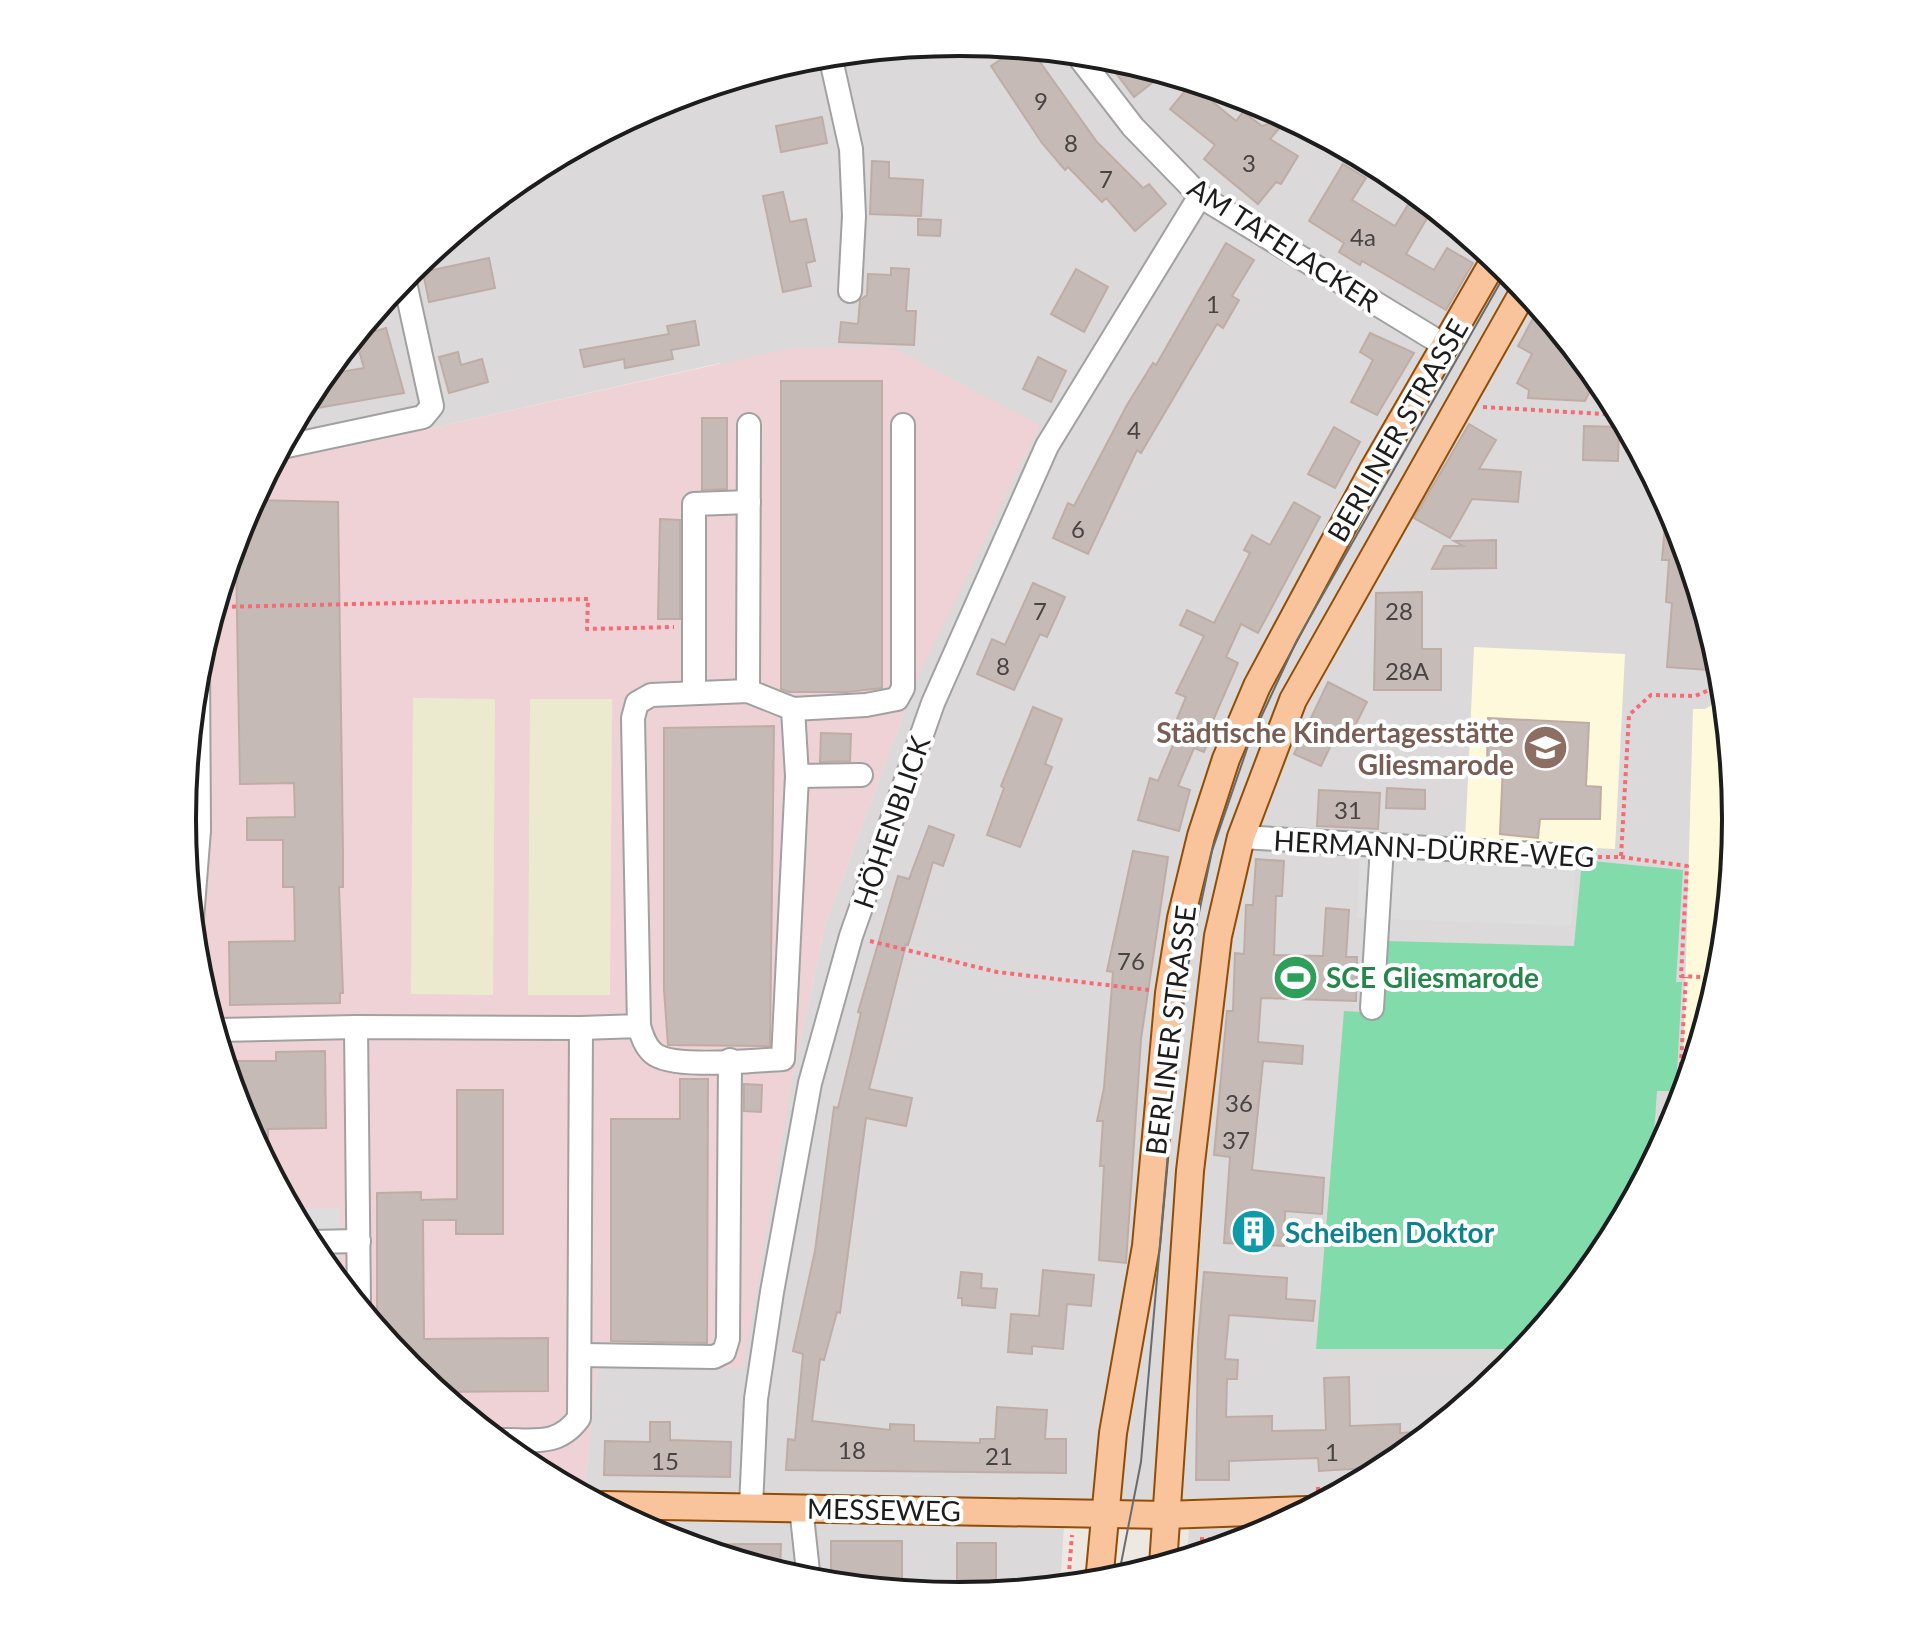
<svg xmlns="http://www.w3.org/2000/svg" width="1919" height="1638" font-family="Lato,sans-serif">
<rect width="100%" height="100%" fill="#eee8e2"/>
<polygon fill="#dbd9da" points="960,42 1112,57 1257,101 1392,173 1509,270 1606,388 1678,522 1722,668 1736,819 1721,971 1677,1117 1605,1251 1509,1369 1391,1465 1256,1537 1187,1558 1190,1515 1065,1512 1060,1586 959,1596 807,1581 662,1537 560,1482 585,1482 598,1366 793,1077 825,926 914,686 720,363 344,448 275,460 314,387 410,269 528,173 663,101 808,57"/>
<polygon fill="#eed2d5" points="890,346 1040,425 914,686 825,926 793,1077 743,1368 598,1367 585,1482 560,1482 527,1465 410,1368 313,1250 241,1116 197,970 183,819 198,667 242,521 275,460 344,448 791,348"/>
<g fill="#fef9db">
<polygon points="1474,647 1625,654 1615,849 1465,842"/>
<polygon points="1725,697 1736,819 1721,971 1682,1101 1693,709 1705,709"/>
</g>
<g fill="#eceace">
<polygon points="413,698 495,699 493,995 411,994"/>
<polygon points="530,699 612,699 610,995 528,995"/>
</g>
<polygon fill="#82dbab" points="1582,860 1683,870 1676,982 1682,982 1676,1091 1657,1091 1652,1163 1605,1251 1525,1349 1316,1349 1344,1011 1380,1013 1386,941 1574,946"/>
<g fill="#ddd">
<polygon points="1360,837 1578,847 1571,926 1357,918"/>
<polygon points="290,1208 340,1208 340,1283 313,1250"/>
</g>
<g fill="#c5bab6" stroke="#bfada5" stroke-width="2">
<polygon points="1018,48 1037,50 1044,59 1040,62 1097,142 1143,188 1149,184 1166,204 1135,231 1106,198 1102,202 1068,167 1065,170 1042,143 991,66"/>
<polygon points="1103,56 1149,68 1157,79 1134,97"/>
<polygon points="1191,84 1236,121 1243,112 1262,126 1288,118 1270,139 1298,156 1281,184 1276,182 1258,204 1204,159 1215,145 1170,109"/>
<polygon points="822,117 827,143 781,152 776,126"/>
<polygon points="872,161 889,162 889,178 923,180 921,216 870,214"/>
<polygon points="1343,164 1366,178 1352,200 1395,226 1414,195 1433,208 1406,254 1434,270 1447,248 1473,263 1446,310 1362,261 1360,265 1339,252 1344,243 1309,221"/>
<polygon points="783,192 790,222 806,219 815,261 806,263 811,286 783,292 763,196"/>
<polygon points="918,219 941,220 940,236 918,235"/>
<polygon points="1226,243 1254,260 1232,296 1239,300 1223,328 1217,324 1141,453 1137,450 1088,554 1053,538 1068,503 1074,506 1127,405 1153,363 1156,365"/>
<polygon points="489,258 495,288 429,302 423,272"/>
<polygon points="891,268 909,269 906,311 916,311 914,345 839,342 841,322 858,324 860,300 867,295 868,274 891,275"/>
<polygon points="1076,269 1108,287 1084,332 1051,314"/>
<polygon points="1537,311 1548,317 1597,377 1585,401 1528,398 1529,390 1517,383 1532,354 1518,346"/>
<polygon points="695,321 699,345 671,350 673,359 625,368 624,359 584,367 580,350 669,334 667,326"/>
<polygon points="386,328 404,393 301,411 323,375 364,368 355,337"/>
<polygon points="1370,333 1414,353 1377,415 1351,402 1373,360 1360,352"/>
<polygon points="458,352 461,365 482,359 488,382 449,393 439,357"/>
<polygon points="1038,357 1066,371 1051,402 1023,389"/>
<polygon points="781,381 882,381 882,688 847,692 789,692 781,689"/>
<polygon points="702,418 727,418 727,489 702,490"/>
<polygon points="1469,424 1496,440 1479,469 1521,472 1518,502 1472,499 1450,538 1414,518"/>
<polygon points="1584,426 1619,427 1618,461 1583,460"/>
<polygon points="1334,427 1360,442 1335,488 1308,474"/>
<polygon points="253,500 338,502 343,852 343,887 339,887 343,993 340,993 340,1003 230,1005 229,942 295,941 294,887 283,887 283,840 247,840 247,818 295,817 294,783 240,784 236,558 238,533"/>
<polygon points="1294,502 1320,517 1258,633 1241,624 1226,657 1238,663 1211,725 1214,727 1204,752 1194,748 1178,786 1190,790 1179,831 1138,820 1150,778 1158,781 1178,733 1172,731 1186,697 1176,693 1204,636 1180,625 1187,610 1214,623 1250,553 1244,550 1252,535 1270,545"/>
<polygon points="1667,503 1678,522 1722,671 1667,667 1672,603 1666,602 1669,560 1662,560"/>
<polygon points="660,519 680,520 680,619 658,619"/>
<polygon points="1496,540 1496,568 1432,569 1444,546 1463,546 1454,541"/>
<polygon points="1033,583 1065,597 1047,637 1040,634 1014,690 977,674 992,639 1005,645"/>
<polygon points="1422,592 1422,649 1441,649 1441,690 1374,690 1376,593"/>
<polygon points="1328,682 1367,702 1353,730 1341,724 1321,766 1294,754"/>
<polygon points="1033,707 1062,719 1045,764 1052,767 1020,847 987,835 1004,788 1001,786"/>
<polygon points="1488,718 1589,723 1586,786 1601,787 1600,819 1540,819 1538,838 1500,834 1503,764 1487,763"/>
<polygon points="774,726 770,1046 668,1045 664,990 664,728"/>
<polygon points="821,733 851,734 850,761 820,762"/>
<polygon points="1387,788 1425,790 1425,809 1386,808"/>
<polygon points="1319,790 1380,793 1378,829 1317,826"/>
<polygon points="929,826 954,835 943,866 933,862 908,945 906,944 869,1089 912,1098 906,1126 866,1118 840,1313 837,1312 824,1360 820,1359 812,1421 890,1430 890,1424 914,1425 914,1441 980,1443 980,1439 995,1439 997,1407 1047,1410 1045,1439 1066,1439 1066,1473 786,1470 788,1439 795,1440 803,1354 793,1351 815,1251 834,1107 838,1108 861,1013 858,1012 898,876 909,879"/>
<polygon points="1133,851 1168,857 1141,1039 1126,1263 1099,1260 1104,1166 1100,1166 1103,1121 1097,1121 1104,1088 1113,972 1107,971"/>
<polygon points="1256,859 1284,861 1282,896 1276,896 1274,955 1323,956 1326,908 1349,910 1346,957 1357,957 1356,1001 1261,998 1258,1042 1303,1046 1302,1064 1263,1061 1252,1170 1324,1178 1322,1214 1285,1211 1284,1246 1224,1243 1230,1157 1214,1155 1227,1011 1233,1011 1235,953 1244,954 1246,905 1253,905"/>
<polygon points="325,1051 326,1128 268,1129 268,1165 241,1116 225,1061 276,1061 276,1052"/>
<polygon points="680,1079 708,1079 707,1343 611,1341 611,1119 680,1119"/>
<polygon points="744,1084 762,1085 761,1112 744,1111"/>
<polygon points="457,1090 503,1090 503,1234 456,1234 456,1220 423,1220 424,1339 548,1338 548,1391 439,1392 410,1368 377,1329 377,1193 421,1192 421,1200 457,1199"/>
<polygon points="1043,1270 1094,1275 1091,1306 1067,1304 1063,1349 1032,1346 1032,1354 1008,1352 1011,1314 1039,1316"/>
<polygon points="961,1272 982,1274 981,1288 997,1289 995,1308 962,1305 962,1298 958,1298"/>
<polygon points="1204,1272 1287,1278 1286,1299 1315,1301 1313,1321 1229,1315 1225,1359 1238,1360 1237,1379 1227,1379 1226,1417 1272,1416 1272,1431 1326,1430 1324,1378 1349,1377 1350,1426 1400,1424 1400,1433 1433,1431 1379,1472 1368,1472 1368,1468 1319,1471 1318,1458 1229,1461 1229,1480 1196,1480 1198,1340"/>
<polygon points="650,1422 670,1422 670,1440 731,1442 730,1477 604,1475 605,1441 650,1442"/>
<rect x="831" y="1541" width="71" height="38"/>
<rect x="957" y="1543" width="39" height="37"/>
<polygon points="743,1544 781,1544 780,1573 705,1550 706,1545"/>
</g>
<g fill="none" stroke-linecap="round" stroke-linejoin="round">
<defs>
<g id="minor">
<polyline points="1076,53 1133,127 1200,196 1444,345"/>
<polyline points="830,55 851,149 854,216 850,291"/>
<polyline points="282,447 423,417 432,406 404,278"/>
<polyline points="198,665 199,830"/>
<polyline points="694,691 694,504 749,502"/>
<polyline points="748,691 749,425"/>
<polyline points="793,709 866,705 897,699 903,688 903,425"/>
<polyline points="797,776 861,775"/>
<polyline points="185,830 199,830 192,919"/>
<polyline points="1241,837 1571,856"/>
<polyline points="1372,1008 1382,846"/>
<path d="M581 1028 639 1026C642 1036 645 1046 653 1053 672 1070 756 1060 783 1059L797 776 793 709 748 691 651 695 637 703 633 718 639 1026"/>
<polyline points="216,1030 356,1027"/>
<polyline points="309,1242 359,1241"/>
<path d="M359 1306 356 1027 581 1028 579 1418C557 1448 532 1439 497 1440"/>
<polyline points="581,1355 714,1357 724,1352 728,1339 730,1060"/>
<polyline points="751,1506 756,1399 772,1292 810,1083 851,936 933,703 1047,446 1200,196"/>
<polyline points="801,1507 809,1581"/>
</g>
<g id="major">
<polyline points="603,1505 1165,1515 1307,1510"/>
<polyline points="1163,1565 1190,1171 1218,936 1241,837 1293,700 1525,289"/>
<polyline points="1099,1582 1113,1433 1146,1246 1169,993 1181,918 1201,836 1226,759 1257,686 1373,470 1495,259"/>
</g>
</defs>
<use href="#minor" stroke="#a1a1a1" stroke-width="26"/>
<use href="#major" stroke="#914d04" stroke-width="30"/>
<g stroke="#f66b72" stroke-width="4" stroke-dasharray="4 4" stroke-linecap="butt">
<polyline points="1483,407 1620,415"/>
<polyline points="216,607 588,599 587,629 674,627"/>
<polyline points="1590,857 1621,857 1629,715 1651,695 1695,696 1714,688 1724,689"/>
<polyline points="1621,857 1687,866 1681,976 1719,978"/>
<polyline points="870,941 997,972 1149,990"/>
<polyline points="1678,1114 1686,977"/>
<polyline points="1658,1152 1661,1113 1678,1114"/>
<polyline points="569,1487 590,1487"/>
<path d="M1316 1489C1334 1488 1348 1480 1365 1479"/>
<polyline points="1200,1539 1246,1540"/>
<polyline points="1195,1556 1205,1540"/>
<polyline points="1068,1585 1072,1535"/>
</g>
<use href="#minor" stroke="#fff" stroke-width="22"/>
<use href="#major" stroke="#f9c39c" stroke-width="26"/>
<polyline stroke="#6b6b6b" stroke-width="2" points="1118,1579 1141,1462 1173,1095 1188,965 1212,851 1249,743 1297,640 1508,269"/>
</g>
<defs>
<symbol id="school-disc" viewBox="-11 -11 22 22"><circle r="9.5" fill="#8d6e63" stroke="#fff"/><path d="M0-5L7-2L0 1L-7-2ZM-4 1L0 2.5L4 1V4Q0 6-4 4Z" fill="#fff"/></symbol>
<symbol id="stadium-disc" viewBox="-11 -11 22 22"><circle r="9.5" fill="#2e9e5b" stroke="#fff"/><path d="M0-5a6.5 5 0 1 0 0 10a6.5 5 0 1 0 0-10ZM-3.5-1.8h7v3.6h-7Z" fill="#fff"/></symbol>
<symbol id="building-disc" viewBox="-11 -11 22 22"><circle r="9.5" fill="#0f9aa8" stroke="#fff"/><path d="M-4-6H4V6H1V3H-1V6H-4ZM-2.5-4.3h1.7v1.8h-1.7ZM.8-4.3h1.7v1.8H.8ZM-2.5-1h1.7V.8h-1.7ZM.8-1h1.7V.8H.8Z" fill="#fff"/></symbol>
</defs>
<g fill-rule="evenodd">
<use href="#school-disc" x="1520" y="722" width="51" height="51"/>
<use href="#stadium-disc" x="1270" y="952" width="51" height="51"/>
<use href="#building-disc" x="1228" y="1206" width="51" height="51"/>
</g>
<g text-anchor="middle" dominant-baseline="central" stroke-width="8" stroke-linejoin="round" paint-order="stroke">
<g font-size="24" fill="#474443">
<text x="1041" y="100">9</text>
<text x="1071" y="142">8</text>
<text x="1249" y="162">3</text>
<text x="1106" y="178">7</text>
<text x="1363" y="236">4a</text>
<text x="1213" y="303">1</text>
<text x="1134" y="429">4</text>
<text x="1078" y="528">6</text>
<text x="1040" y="610">7</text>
<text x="1399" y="610">28</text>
<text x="1003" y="665">8</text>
<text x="1407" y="670">28A</text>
<text x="1348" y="809">31</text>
<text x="1131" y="960">76</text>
<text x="1239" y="1102">36</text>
<text x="1236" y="1139">37</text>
<text x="852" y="1449">18</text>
<text x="1332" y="1451">1</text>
<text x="999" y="1455">21</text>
<text x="665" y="1460">15</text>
</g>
<g font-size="28" fill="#1d1d1d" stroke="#fff">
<text transform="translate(1284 244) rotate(33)">AM TAFELACKER</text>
<text transform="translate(1397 430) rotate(-60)">BERLINER STRASSE</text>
<text transform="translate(891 822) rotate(-71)">HÖHENBLICK</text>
<text transform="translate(1434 848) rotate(3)">HERMANN-DÜRRE-WEG</text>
<text transform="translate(1170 1030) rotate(-83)">BERLINER STRASSE</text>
<text transform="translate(884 1509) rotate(1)">MESSEWEG</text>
</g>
<g font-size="28" font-weight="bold" fill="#785e54" stroke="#fff" text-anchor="end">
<text x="1514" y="732">Städtische Kindertagesstätte<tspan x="1514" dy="32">Gliesmarode</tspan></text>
</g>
<g font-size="28" font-weight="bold" fill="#27864d" stroke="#fff" text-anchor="start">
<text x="1326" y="977">SCE Gliesmarode</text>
</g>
<g font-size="28" font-weight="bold" fill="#0d838f" stroke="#fff" text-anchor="start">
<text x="1285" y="1232">Scheiben Doktor</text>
</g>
</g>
<path d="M0 0H1919V1638H0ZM196 819a763 763 0 1 1 1526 0a763 763 0 1 1-1526 0Z" fill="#fff" fill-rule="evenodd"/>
<path fill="none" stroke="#1d1d1d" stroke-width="4" d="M196 819a763 763 0 1 1 1526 0a763 763 0 1 1-1526 0Z"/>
</svg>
